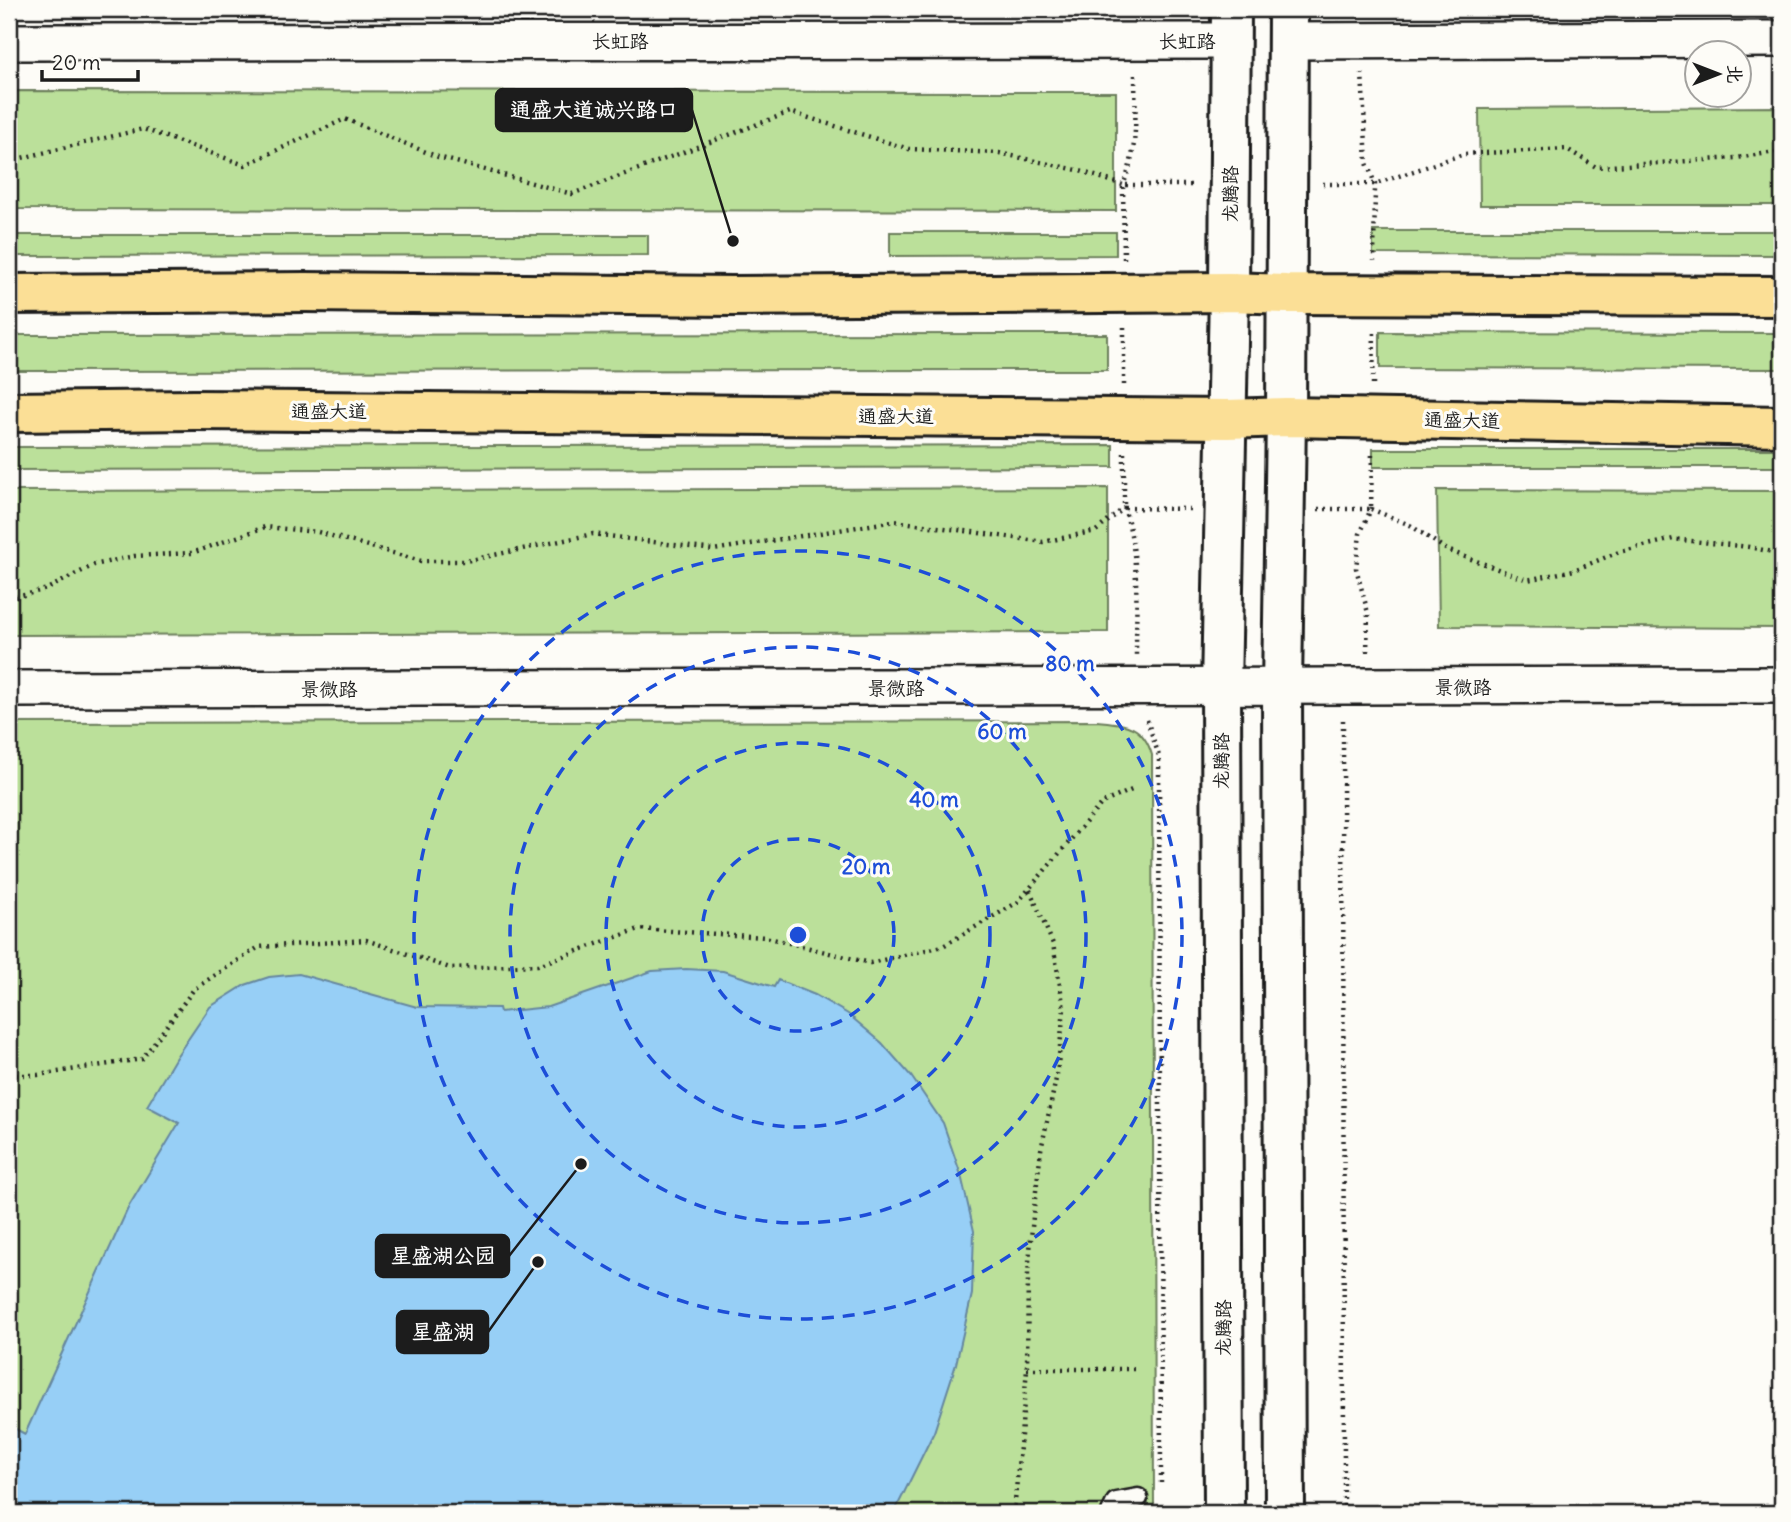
<svg xmlns="http://www.w3.org/2000/svg" width="1791" height="1522" font-family="Delius,'LXGW WenKai TC',sans-serif">
<rect width="100%" height="100%" fill="#fdfcf7"/>
<filter id="ink" filterUnits="userSpaceOnUse"><feTurbulence type="fractalNoise" baseFrequency=".0143" numOctaves="2"/><feDisplacementMap in="SourceGraphic" scale="14" xChannelSelector="R" yChannelSelector="G"/><feConvolveMatrix kernelMatrix="1 2 1 2 8 2 1 2 1" color-interpolation-filters="sRGB"/></filter>
<g filter="url(#ink)">
<g fill="#bbe09a" stroke="#6c7e5b" stroke-width="2">
<polygon points="9,91 1116,92 1116,211 9,209"/>
<polygon points="1782,107 1782,205 1480,205 1479,109"/>
<polygon points="1373,231 1782,231 1782,255 1373,254"/>
<polygon points="890,232 1116,232 1116,255 890,256"/>
<polygon points="9,235 648,235 648,255 9,256"/>
<polygon points="1380,332 1782,333 1782,369 1380,368"/>
<polygon points="1107,334 1107,370 9,371 9,335"/>
<polygon points="1113,445 1113,467 9,470 9,447"/>
<rect x="1373" y="449" width="409" height="18"/>
<polygon points="1108,488 1108,632 9,635 9,491"/>
<polygon points="1437,490 1782,491 1782,628 1439,626"/>
<path d="M1097 721C1125 724 1143 724 1152 755L1154 1513H9V723Z"/>
</g>
<polygon fill="#97cff6" stroke="#66879f" stroke-width="2" points="686,969 723,971 774,987 778,980 815,995 848,1014 882,1043 911,1076 943,1123 961,1175 974,1231 972,1294 956,1364 934,1432 894,1513 9,1513 9,1434 12,1427 25,1434 129,1206 179,1123 147,1106 176,1057 210,1007 245,985 269,977 299,974 417,1007 499,1008 500,1012 548,1007 652,971"/>
<g fill="none" stroke-linecap="round" stroke-linejoin="round">
<defs>
<polyline id="lane" points="1111,1513 1116,1502 1138,1498"/>
<g id="street">
<polyline points="1288,41 1782,39"/>
<polyline points="9,42 1231,41"/>
<polyline points="9,689 1782,685"/>
</g>
<g id="secondary">
<polyline points="1224,1513 1221,688 1229,292 1231,9"/>
<polyline points="1285,1513 1282,688 1286,417 1288,9"/>
</g>
<g id="primary">
<polyline points="9,294 305,292 732,296 1229,292 1286,294 1782,296"/>
<polyline points="9,412 194,410 1227,419 1286,417 1782,426"/>
</g>
</defs>
<use href="#lane" stroke="#1c1c1c" stroke-width="23"/>
<use href="#street" stroke="#1c1c1c" stroke-width="40"/>
<use href="#secondary" stroke="#1c1c1c" stroke-width="44"/>
<use href="#primary" stroke="#1c1c1c" stroke-width="44"/>
<g stroke="#1c1c1c" stroke-width="4.5" stroke-dasharray="2 5" stroke-linecap="butt">
<polyline points="1362,73 1367,163 1375,184 1374,261"/>
<path d="M9 161 143 129 245 165 345 119 438 157 572 194 790 112 909 149 999 153 1077 170 1123 185C1139 150 1135 111 1135 73"/>
<polyline points="1323,184 1375,184 1464,154 1567,149 1596,167 1736,158 1782,151"/>
<polyline points="1124,259 1123,185 1195,185"/>
<polyline points="1124,327 1124,385"/>
<polyline points="1373,384 1374,330"/>
<polyline points="1124,453 1124,508 1190,509"/>
<polyline points="1318,509 1371,509 1372,452"/>
<path d="M9 599 47 589 94 565 134 556 192 553 265 527 318 532 421 561H466L593 534 713 550 895 521 1043 542 1096 531 1124 508C1140 556 1136 605 1136 655"/>
<polyline points="1367,652 1368,613 1356,568 1360,534 1371,509 1410,525 1447,550 1527,580 1574,570 1619,552 1673,539 1749,547 1782,554"/>
<polyline points="1147,720 1159,756 1161,1486"/>
<polyline points="1343,720 1344,1513"/>
<polyline points="9,1075 38,1075 142,1059 194,989 259,947 366,940 450,968 538,965 639,929 765,937 870,963 943,946 1018,902 1102,803 1134,789"/>
<polyline points="1027,1369 1136,1369"/>
<polyline points="1014,1513 1027,1369 1028,1273 1033,1216 1041,1150 1057,1074 1064,1009 1053,944 1029,888"/>
</g>
<use href="#lane" stroke="#fdfcf7" stroke-width="18"/>
<use href="#street" stroke="#fdfcf7" stroke-width="35"/>
<use href="#secondary" stroke="#fdfcf7" stroke-width="38"/>
<use href="#primary" stroke="#fbdf96" stroke-width="38"/>
</g>
</g>
<g fill="none" stroke="#1d4ed8" stroke-width="3.5" stroke-dasharray="12 9">
<circle cx="798" cy="935" r="96"/>
<circle cx="798" cy="935" r="192"/>
<circle cx="798" cy="935" r="288"/>
<circle cx="798" cy="935" r="384"/>
</g>
<g text-anchor="middle" dominant-baseline="central" stroke-width="6" stroke-linejoin="round" paint-order="stroke">
<g font-size="19" fill="#1c1c1c" stroke="#fdfcf7">
<text x="620" y="41">长虹路</text>
<text x="1187" y="41">长虹路</text>
<text transform="translate(1230 194) rotate(-90)">龙腾路</text>
<text x="329" y="411">通盛大道</text>
<text x="896" y="416">通盛大道</text>
<text transform="translate(1462 420) rotate(1)">通盛大道</text>
<text x="1463" y="687">景微路</text>
<text x="896" y="688">景微路</text>
<text x="329" y="689">景微路</text>
<text transform="translate(1221 761) rotate(-90)">龙腾路</text>
<text transform="translate(1223 1328) rotate(-90)">龙腾路</text>
</g>
</g>
<circle cx="798" cy="935" r="10" fill="#1d4ed8" stroke="#fdfcf7" stroke-width="3.5"/>
<g font-size="21" text-anchor="middle" font-weight="bold" fill="#1d4ed8" stroke="#fdfcf7" stroke-width="6" stroke-linejoin="round" paint-order="stroke">
<text x="1070" y="671">80 m</text>
<text x="1002" y="739">60 m</text>
<text x="934" y="807">40 m</text>
<text x="866" y="874">20 m</text>
</g>
<path fill="none" stroke="#1c1c1c" stroke-width="2.5" d="M733 241L692 110M581 1164L509 1256M538 1262L488 1332"/>
<g fill="#1c1c1c" stroke="#fdfcf7" stroke-width="2.5">
<circle cx="733" cy="241" r="7"/>
<circle cx="581" cy="1164" r="7"/>
<circle cx="538" cy="1262" r="7"/>
</g>
<g fill="#1c1c1c" stroke="#1c1c1c" stroke-width="2.5">
<rect x="496" y="89" width="196" height="42" rx="7"/>
<rect x="376" y="1235" width="133" height="42" rx="7"/>
<rect x="397" y="1311" width="91" height="42" rx="7"/>
</g>
<g font-size="21" text-anchor="middle" font-weight="bold" fill="#fff">
<text x="594" y="117">通盛大道诚兴路口</text>
<text x="443" y="1263">星盛湖公园</text>
<text x="443" y="1339">星盛湖</text>
</g>
<rect width="1791" height="1522" fill="none" stroke="#fdfcf7" stroke-width="35"/>
<rect x="18" y="18" width="1756" height="1487" fill="none" stroke="#1c1c1c" stroke-width="2.5" filter="url(#ink)"/>
<g transform="translate(1718 74) rotate(90)"><circle r="33" fill="#fdfcf7" stroke="#a3a29f" stroke-width="2"/>
<path d="M0-5L12 26L0 18L-12 26Z" fill="#1c1c1c"/>
<text y="-10" font-size="19" font-weight="bold" text-anchor="middle" fill="#1c1c1c">北</text>
</g>
<path d="M42 70v10h96v-10" fill="none" stroke="#1c1c1c" stroke-width="3.5"/>
<text x="52" y="70" font-size="21" fill="#1c1c1c" stroke="#fdfcf7" stroke-width="5" paint-order="stroke">20 m</text>
</svg>
